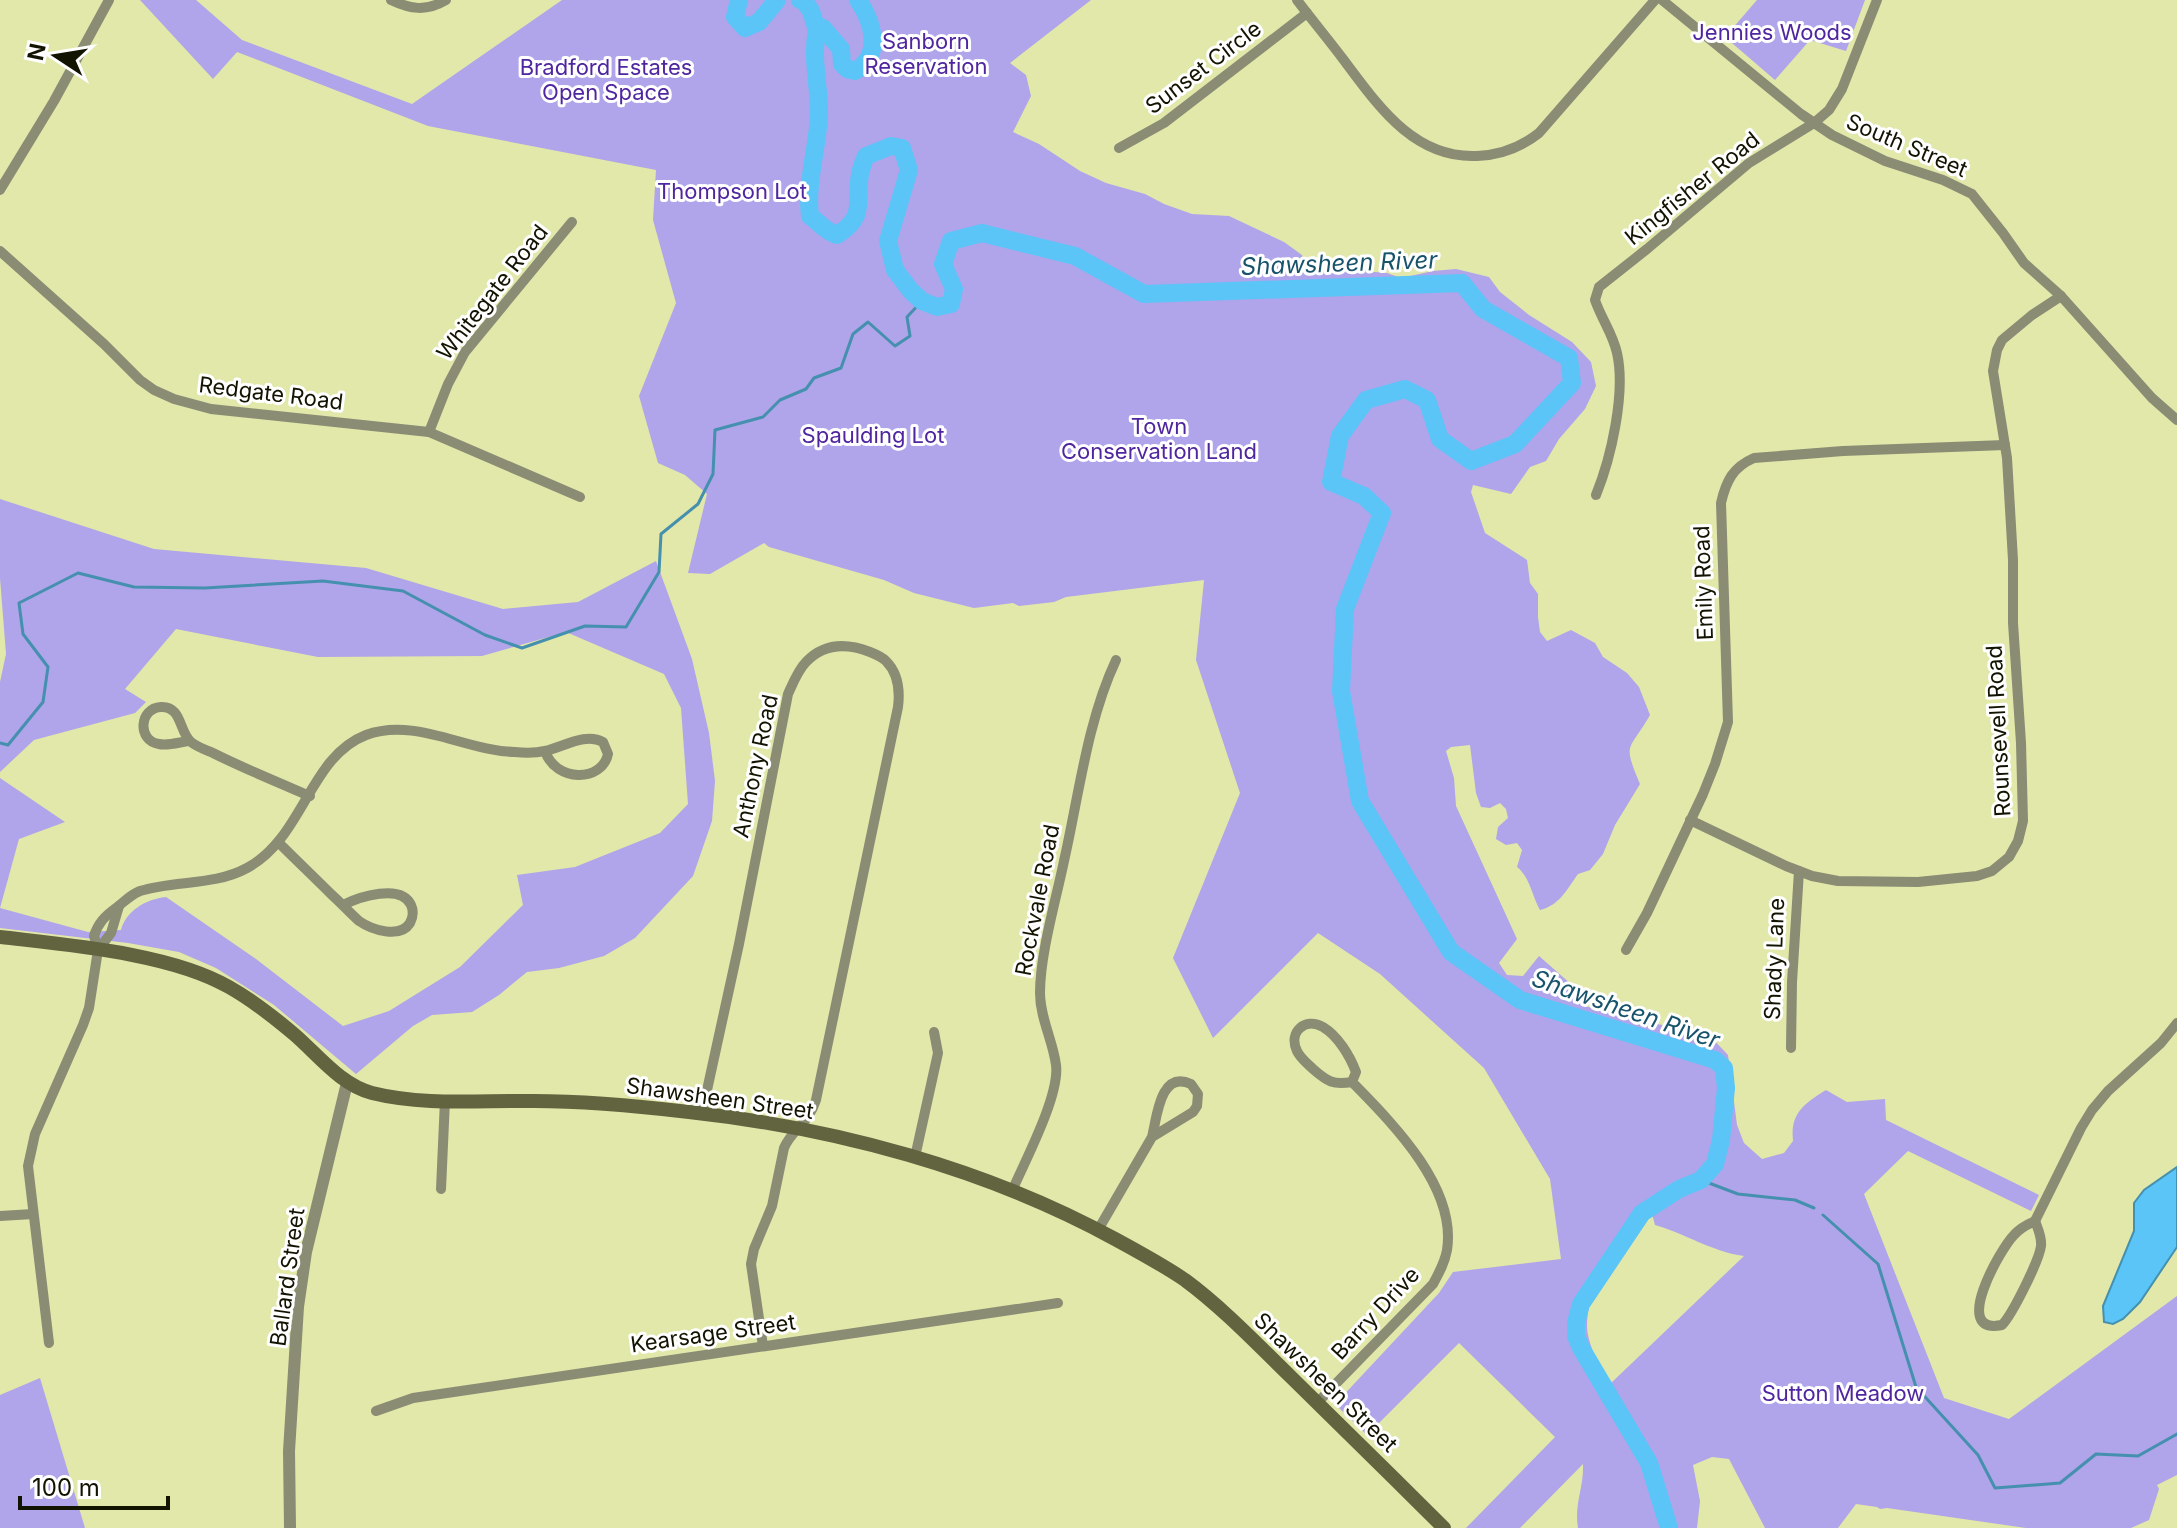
<svg xmlns="http://www.w3.org/2000/svg" width="2177" height="1528" font-family="Inter,sans-serif">
<rect width="100%" height="100%" fill="#e2e7aa"/>
<g fill="#b0a4ea" fill-rule="evenodd">
<path d="M140 0H196L242 40 412 104 562 0H1091L1010 63 1026 75 1031 96 1013 132 1039 144 1080 171 1106 183 1145 194 1164 204 1192 214 1229 216 1284 242 1302 255 1306 270H1350L1387 273 1401 278 1433 271 1456 269 1489 277 1500 292 1529 315 1572 342 1591 362 1596 386 1585 409 1559 439 1546 461 1530 467 1511 494 1473 485 1471 492 1485 533 1527 560 1530 583 1538 594V617L1540 632 1547 641 1571 630 1595 643 1603 657 1627 673 1639 687 1650 715C1629 752 1622 741 1640 784L1615 825 1603 854 1590 870 1578 874C1567 889 1560 905 1540 910 1532 896 1530 877 1517 867L1522 850 1517 843 1506 845 1496 839 1498 827 1508 818 1506 809 1500 803 1490 808 1481 807 1476 793 1470 745 1451 747 1446 751 1454 778 1456 806 1517 939 1499 963 1507 975 1523 976 1539 956 1572 985 1585 1006 1637 1020 1708 1034 1728 1055 1737 1125 1744 1143 1762 1159 1784 1153 1793 1141C1790 1113 1804 1104 1826 1090L1847 1102 1885 1099 1886 1120 2039 1195 2031 1211 1908 1151 1864 1194 1944 1398 2009 1419 2177 1296V1475L2157 1485 2159 1489 2149 1520 2131 1528H2026L1887 1508 1880 1509 1877 1507 1856 1504 1838 1528H1765L1729 1459 1712 1457 1693 1465 1700 1501 1697 1528H1578C1574 1503 1584 1488 1583 1464L1520 1528H1466L1555 1437 1459 1343 1367 1435 1339 1408 1338 1401 1439 1293 1453 1272 1561 1259 1550 1179 1484 1068 1380 974 1318 933 1213 1038 1173 958 1240 793 1196 660 1204 580 1066 597 1054 602 1019 606 1013 603 974 608 914 593 884 580 769 547 764 543 710 574 688 573 707 494 685 475 658 463 639 396 676 303 653 220 656 170 428 126 237 52 213 79ZM1650 1207 1655 1225C1686 1234 1713 1252 1744 1256L1609 1385C1601 1370 1587 1343 1587 1326 1587 1312 1591 1295 1596 1282 1598 1276 1604 1273 1607 1267 1621 1246 1626 1218 1650 1207Z"/>
<polygon points="1757,0 1865,0 1846,51 1810,40 1775,80 1725,37"/>
<path d="M0 499 154 549 366 568 503 609 578 602 656 561 692 659 709 733 715 781 712 821 693 876 635 938 604 956 559 968 527 972 499 995 472 1012 432 1015 413 1026 356 1074 274 1005 216 968 179 952 128 943 0 928V778L65 822 19 839 0 908 88 932 121 930C126 911 146 899 166 897L256 959 343 1026 389 1011 460 967 523 905 517 875 575 867 660 833 688 804 681 708 664 674 566 632 482 656 318 657 176 629 125 689 146 702 135 713 34 740 0 772V682L6 654 0 578Z"/>
<polygon points="40,1378 85,1528 0,1528 0,1395"/>
</g>
<polygon fill="#5bc5f8" stroke="#4590ae" stroke-width="2" points="2177,1167 2177,1247 2140,1302 2123,1319 2113,1324 2104,1322 2103,1306 2134,1231 2134,1203 2144,1190"/>
<g fill="none" stroke-linecap="round" stroke-linejoin="round">
<g stroke="#4590ae" stroke-width="3">
<polyline points="0,743 8,745 43,702 48,667 23,634 19,603 78,573 134,587 205,588 323,581 403,591 485,635 522,648 585,626 626,627 659,572 661,534 698,504 713,474 715,430 763,417 780,400 806,389 814,378 841,368 853,334 868,322 895,346 910,336 907,317 922,301"/>
<polyline points="1701,1180 1738,1194 1795,1200 1814,1208"/>
<polyline points="1823,1215 1878,1264 1916,1387 1978,1455 1995,1488 2060,1483 2096,1454 2138,1456 2177,1434"/>
</g>
<g stroke="#5bc5f8" stroke-width="18">
<polyline points="739,0 735,17 745,28 759,22 777,0"/>
<polyline points="800,0 804,1 811,11 817,30"/>
<path d="M858 0C873 22 883 55 855 71L847 69 842 64 841 49 823 28H818L817 30C811 59 820 88 819 117 817 149 806 184 810 216 820 223 825 231 837 235 867 216 855 203 860 174 861 168 864 161 866 156L891 146 902 148 909 170 888 241 895 270 911 291 922 301 937 307 951 304 954 289 943 264 951 241 982 233 1075 256 1144 294 1462 283 1483 309 1569 358 1572 383 1515 444 1471 461 1440 439 1427 400 1405 389 1366 400 1340 436 1331 482 1364 496 1382 513 1345 609 1341 691 1360 801 1451 952 1520 1000 1715 1060 1724 1068 1726 1088 1721 1140 1715 1164 1701 1180 1679 1189 1642 1213 1581 1304 1576 1323V1336L1581 1348 1649 1463 1669 1528"/>
</g>
<g stroke="#8a8c74" stroke-width="10">
<path d="M391 0C410 9 426 12 446 0"/>
<path d="M1297 0C1312 20 1328 39 1343 59 1377 104 1413 159 1477 156 1501 155 1520 148 1539 133L1655 0"/>
<polyline points="1662,0 1801,114 1832,135 1885,161 1943,180 1972,194 2003,233 2024,263 2061,296 2152,398 2177,420"/>
<polyline points="1119,148 1164,123 1307,13"/>
<polyline points="0,190 54,101 109,0"/>
<polyline points="0,251 104,344 140,380 154,390 174,399 211,409 429,432 580,497"/>
<polyline points="429,432 448,384 465,352 572,222"/>
<path d="M1596 495C1611 458 1626 393 1617 353 1613 334 1601 318 1595 300L1599 287 1647 249 1749 163 1814 123 1829 110 1842 89 1877 0"/>
<path d="M189 741C180 742 168 746 159 744 137 741 139 708 161 707 182 706 179 732 191 742 197 747 206 750 213 753 245 769 277 782 310 796"/>
<polyline points="1690,820 1786,866 1812,876 1838,881 1918,882 1977,876 1992,871 2009,857 2018,841 2023,821 2021,743 2013,623 2013,560 2007,458 1993,371 1997,350 2002,340 2032,315 2061,296"/>
<path d="M279 843C296 860 314 877 332 895 341 903 350 913 359 921 372 930 400 939 410 923 413 917 414 911 411 905 401 883 359 897 343 905"/>
<polyline points="98,950 111,933 119,906"/>
<path d="M1626 950 1647 913 1703 794 1715 764 1728 722 1721 503C1726 481 1733 467 1754 458L1843 451 2005 445"/>
<polyline points="1791,1048 1792,982 1799,871"/>
<path d="M702 1113 739 944 788 694C793 683 798 670 806 662 824 643 847 643 870 652 875 654 882 657 886 661 898 673 900 691 898 707L816 1100C808 1125 792 1129 784 1148L772 1206 754 1249 751 1264 763 1346"/>
<polyline points="915,1157 938,1053 934,1032"/>
<polyline points="441,1189 445,1100"/>
<path d="M1012 1191C1025 1161 1060 1095 1056 1065 1053 1041 1040 1018 1040 993 1040 954 1056 900 1064 861 1079 795 1087 722 1116 660"/>
<polyline points="0,1216 33,1214"/>
<path d="M2035 1221C2038 1229 2042 1237 2041 1246 2039 1261 2012 1315 2002 1325 1950 1336 2001 1248 2014 1235 2019 1229 2028 1224 2035 1221Z"/>
<polyline points="2035,1221 2081,1128 2092,1110 2108,1091 2161,1043 2177,1023"/>
<path d="M1098 1230 1152 1137 1193 1112 1197 1106 1198 1094 1191 1084C1160 1070 1157 1117 1152 1137"/>
<path d="M49 1343 28 1166 35 1134 83 1025 89 1008 98 950 94 936C98 923 105 916 116 908 124 902 130 895 140 891 175 880 214 886 247 868 304 837 309 757 366 735 415 717 466 751 515 752 525 753 536 753 545 751 563 747 586 732 603 742L608 754C602 782 556 783 545 751"/>
<path d="M1317 1403 1433 1284C1439 1273 1445 1262 1447 1250 1457 1187 1392 1123 1352 1082L1356 1072C1350 1056 1338 1036 1323 1027 1305 1017 1288 1032 1297 1051 1300 1058 1308 1064 1313 1069 1328 1082 1333 1085 1352 1082"/>
<polyline points="376,1411 413,1398 1058,1303"/>
</g>
<polyline stroke="#8a8c74" stroke-width="12" points="290,1528 289,1451 298,1307 306,1252 347,1083"/>
<path stroke="#626440" stroke-width="14" d="M0 937C68 945 170 953 229 987 252 1000 275 1018 295 1035 319 1056 341 1085 372 1093 424 1106 481 1100 534 1101 586 1101 638 1106 689 1112 835 1128 985 1168 1115 1239 1139 1252 1163 1265 1185 1280 1223 1308 1259 1346 1293 1379 1344 1429 1394 1478 1444 1528"/>
</g>
<g text-anchor="middle" dominant-baseline="central" stroke-width="6" stroke-linejoin="round" paint-order="stroke">
<g font-size="22" fill="#4f269f" stroke="#fff">
<text x="1772" y="32">Jennies Woods</text>
<text x="926" y="41">Sanborn<tspan x="926" dy="25">Reservation</tspan></text>
<text x="606" y="67">Bradford Estates<tspan x="606" dy="25">Open Space</tspan></text>
<text x="732" y="191">Thompson Lot</text>
<text x="1159" y="426">Town<tspan x="1159" dy="25">Conservation Land</tspan></text>
<text x="873" y="435">Spaulding Lot</text>
<text x="1843" y="1393">Sutton Meadow</text>
</g>
<g font-size="22" fill="#121300" stroke="#fff">
<text transform="translate(1203 67) rotate(-37)">Sunset Circle</text>
<text transform="translate(1907 145) rotate(23)">South Street</text>
<text transform="translate(1692 188) rotate(-39)">Kingfisher Road</text>
<text transform="translate(492 292) rotate(-52)">Whitegate Road</text>
<text transform="translate(271 393) rotate(7)">Redgate Road</text>
<text transform="translate(1703 583) rotate(-92)">Emily Road</text>
<text transform="translate(1998 731) rotate(-93)">Rounsevell Road</text>
<text transform="translate(755 766) rotate(-78)">Anthony Road</text>
<text transform="translate(1037 900) rotate(-79)">Rockvale Road</text>
<text transform="translate(1774 959) rotate(-88)">Shady Lane</text>
<text transform="translate(720 1098) rotate(8)">Shawsheen Street</text>
<text transform="translate(287 1277) rotate(-82)">Ballard Street</text>
<text transform="translate(1375 1313) rotate(-47)">Barry Drive</text>
<text transform="translate(713 1333) rotate(-8)">Kearsage Street</text>
<text transform="translate(1326 1382) rotate(44)">Shawsheen Street</text>
</g>
<g font-size="24" font-style="italic" fill="#18536c" stroke="#fff">
<text transform="translate(1339 263) rotate(-2)">Shawsheen River</text>
<text transform="translate(1626 1009) rotate(19)">Shawsheen River</text>
</g>
</g>
<g transform="translate(56 56) rotate(282)" stroke="#ffffff" stroke-width="6" paint-order="stroke">
<path d="M0-6L14 30L0 20L-14 30Z" fill="#121300"/>
<text y="-12" font-size="22" font-weight="bold" text-anchor="middle" fill="#121300">N</text>
</g>
<path d="M20 1496v12h148v-12" fill="none" stroke="#121300" stroke-width="4"/>
<text x="32" y="1496" font-size="24" fill="#121300" stroke="#ffffff" stroke-width="6" paint-order="stroke">100 m</text>
</svg>
